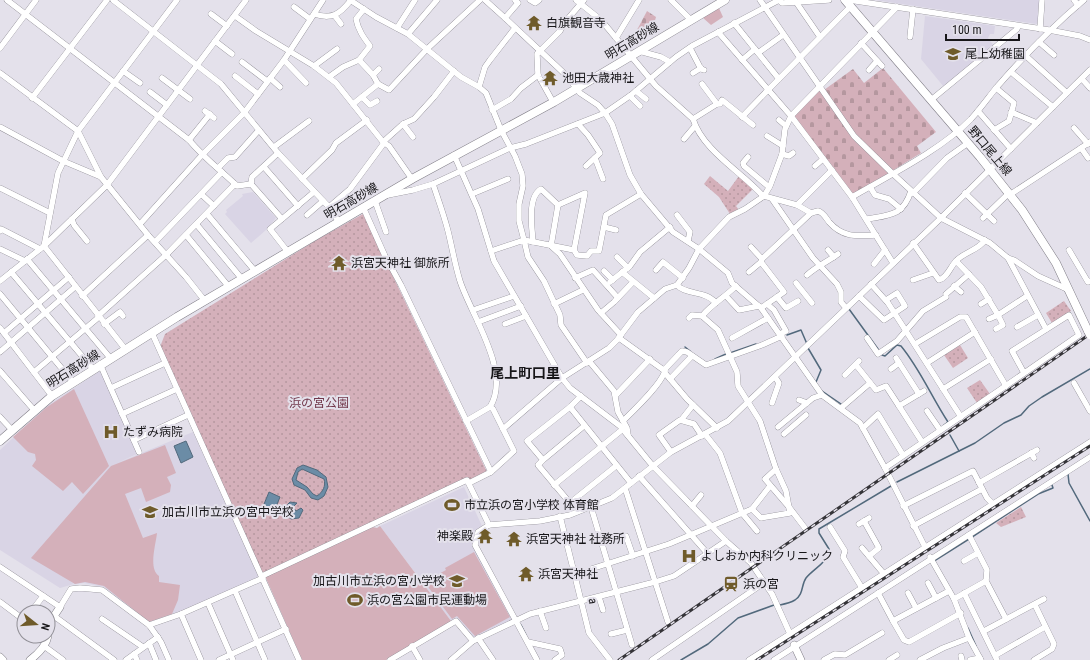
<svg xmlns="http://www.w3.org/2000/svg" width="1090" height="660" font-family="'Roboto Condensed','Noto Sans JP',sans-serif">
<defs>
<pattern id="cemetery-stones" width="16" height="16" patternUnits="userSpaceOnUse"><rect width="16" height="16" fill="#d4b0ba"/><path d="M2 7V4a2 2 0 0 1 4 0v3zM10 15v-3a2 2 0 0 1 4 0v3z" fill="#b5979f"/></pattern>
<pattern id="park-dots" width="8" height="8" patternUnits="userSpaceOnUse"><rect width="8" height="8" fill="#d4b0ba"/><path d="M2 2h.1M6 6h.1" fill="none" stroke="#b5979f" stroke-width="1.8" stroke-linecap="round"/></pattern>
</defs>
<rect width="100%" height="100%" fill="#e4e1eb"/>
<g fill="#d9d4e5">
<polygon points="875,0 1041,0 1037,24"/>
<polygon points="925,16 995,26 994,34 990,34 988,38 994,46 944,87 921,59"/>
<polygon points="253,192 276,218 266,230 251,243 225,214 227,212 226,210 243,196 242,194"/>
<polygon points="100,371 137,454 117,463 193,432 259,576 258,579 210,600 149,623 104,587 84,583 75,584 71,582 74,584 60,588 0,550 0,450 47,406"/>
<polygon points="464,487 482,526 475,531 473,545 513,617 512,620 476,637 473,637 458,619 451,621 380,526"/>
</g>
<g fill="#d4b0ba">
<polygon points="718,6 723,17 711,25 702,17"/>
<polygon points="74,389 109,466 83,494 72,482 63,491 32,466 36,460 35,454 28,452 13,437 47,407"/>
<path d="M165 445 176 473 167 477 171 485 170 492 146 502 141 488 125 494 143 538 157 533C156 544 148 569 159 576V582L180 585 178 600 172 614 149 622 104 586 85 582 75 584 31 558 111 466Z"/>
<polygon points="380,526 451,621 386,660 302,660 265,576 373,527 377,528"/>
<polygon points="474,552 510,617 475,636 457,616 452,619 426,584 436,578 435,576 446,570 445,568"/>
</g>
<g fill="url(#cemetery-stones)">
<polygon points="647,11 656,17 651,34 637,30"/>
<polygon points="883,68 936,132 917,146 921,153 892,171 855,134 824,90 853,69 864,83"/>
<polygon points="819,90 836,113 889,173 853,195 793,117"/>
</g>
<g fill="url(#park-dots)">
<polygon points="710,176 728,191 739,176 753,189 736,206 739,210 730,214 719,197 704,184"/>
<polygon points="363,214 487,472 473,480 462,480 262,573 160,347 165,334 318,239"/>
<polygon points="1064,301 1071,311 1052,323 1046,313"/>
<polygon points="960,345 968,358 953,368 944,355"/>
<polygon points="980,380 990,394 977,403 967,388"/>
<polygon points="1021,507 1026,517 1001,527 996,523"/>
</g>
<g fill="#6b8ca6" stroke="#52697c" fill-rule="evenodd">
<polygon points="186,441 193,457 181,463 174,446"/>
<path d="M303 465 317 470 326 477 328 487 324 496 318 500 311 498 305 490 294 485 292 479 297 468ZM302 469 324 479C326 486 323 492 317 496L313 494 307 487 296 480 298 472Z"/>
<polygon points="269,492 280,497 273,514 262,509"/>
<polygon points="290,502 297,503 293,507 296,511 301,508 303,510 299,518 291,519 286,515 286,506"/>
</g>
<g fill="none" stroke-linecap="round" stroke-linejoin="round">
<g stroke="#52697c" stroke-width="1.5">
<polyline points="849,309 878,349"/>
<polyline points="787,335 801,330 807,344"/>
<polyline points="685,347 690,351"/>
<polyline points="808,348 821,370 816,382"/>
<polyline points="730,353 756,344"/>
<path d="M882 355 885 356 897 345 901 346C920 369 931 396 948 422L944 425 945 426"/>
<polyline points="715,359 726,354"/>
<polyline points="822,391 841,404"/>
<polyline points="950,435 959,451"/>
<polyline points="1068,474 1069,483 1090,521"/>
<polyline points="897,482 975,443 1004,423 1021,415 1029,406 1042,397 1090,369"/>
<polyline points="972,537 1038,494 1053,488 1052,485"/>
<polyline points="934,561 969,539"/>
<path d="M780 605C785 604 790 603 795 600 804 594 801 585 806 578 814 568 828 563 829 549L819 533V529L891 486"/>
<polyline points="521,625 526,635"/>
<polyline points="968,628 976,646"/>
<polyline points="681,660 708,644 738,618 774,605"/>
</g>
<defs>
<g id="minor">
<path d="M7 0 189 140C203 157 219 169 235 184L237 186 251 184 282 219 270 229 288 252"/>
<polyline points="113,0 221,84 278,153 329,207 339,222"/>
<polyline points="350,0 376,17 408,34 461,77 479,87 486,93 501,130 515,156 522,174 523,186 519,204 519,221 524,240 574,250 577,255 587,256 591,251 599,251 606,215 641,194"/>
<polyline points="485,0 505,18"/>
<polyline points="515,0 518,3 505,18 567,76 580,93 598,105 605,113 612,124 630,175 641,194 673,232 699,249 728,273 732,283 761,308 822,395 860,423 885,468 925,547"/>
<polyline points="530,0 535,3 539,0"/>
<polyline points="576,0 601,20 656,86 693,119 717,104 720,104 722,100 753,125"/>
<polyline points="671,0 691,20"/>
<polyline points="760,0 854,136 892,173 941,218 990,243 1008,258 1014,260 1038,276 1069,290"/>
<polyline points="849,0 1049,30 1080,36 1090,40"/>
<polyline points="1074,0 1078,5"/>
<polyline points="796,2 820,37"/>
<polyline points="294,7 310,19"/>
<polyline points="211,14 227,26"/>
<path d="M314 14C332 20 340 14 351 0"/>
<polyline points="235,16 256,31 314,66 336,83 383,142 389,146 412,179"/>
<polyline points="335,16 341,24"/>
<polyline points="734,23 779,79"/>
<polyline points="397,28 415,0"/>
<polyline points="1040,29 1042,0"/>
<polyline points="718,32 791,116 852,197 893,263"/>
<polyline points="408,34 437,0"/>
<polyline points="910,37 913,9"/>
<polyline points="616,38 639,0"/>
<polyline points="215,41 232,54"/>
<polyline points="1039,42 1054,55"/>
<polyline points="861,43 882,66"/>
<polyline points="0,48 36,0"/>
<polyline points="690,48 701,69 704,70"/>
<polyline points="639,51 661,57 670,62"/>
<polyline points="758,53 783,35"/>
<polyline points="1026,56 1067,93"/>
<polyline points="284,60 306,83"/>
<polyline points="359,60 373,75 378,84"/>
<polyline points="742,60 755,49"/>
<polyline points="242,62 267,81"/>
<polyline points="314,66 337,49"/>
<polyline points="869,70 877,61"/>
<polyline points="123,71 140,83"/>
<polyline points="1011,72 1053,107"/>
<polyline points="0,73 78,131 101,177"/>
<polyline points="693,73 701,68"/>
<polyline points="373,75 379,69"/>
<polyline points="235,76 258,94"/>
<path d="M329 77 343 67 359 60 370 46C364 38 358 30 356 19L364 9"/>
<polyline points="162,78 190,99"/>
<polyline points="270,78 280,87"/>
<polyline points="1082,79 1090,88"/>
<polyline points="702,84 717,104"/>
<polyline points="479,87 485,67 490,60 515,28"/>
<polyline points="768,90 851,6"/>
<polyline points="636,91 646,99"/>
<polyline points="150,92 167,105"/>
<polyline points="630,96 640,106"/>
<polyline points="362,97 370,105 377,101"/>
<polyline points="32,98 107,0"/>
<polyline points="931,100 1017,29 1018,26"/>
<polyline points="553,102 538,75 537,54 560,31 565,22 584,0"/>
<polyline points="353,104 378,84 389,90 427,49 480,0"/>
<polyline points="492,110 511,99 521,88 538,75"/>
<polyline points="205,111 214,118"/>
<polyline points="978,111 1011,149"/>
<polyline points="1011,112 1037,123"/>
<polyline points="742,117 768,90"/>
<path d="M693 119C703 151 742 172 763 196"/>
<polyline points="779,120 786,126"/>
<polyline points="403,124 413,137"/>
<polyline points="578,124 588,135 600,153 586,166"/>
<polyline points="0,127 63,161 101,177 148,235 186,277 205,301"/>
<polyline points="1074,128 1088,144"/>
<polyline points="994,130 1009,121 1014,103 996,88"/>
<polyline points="767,136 783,146"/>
<polyline points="684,139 695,126"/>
<polyline points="189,140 210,114"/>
<polyline points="383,142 403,124 414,119 434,97 454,71"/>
<polyline points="274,147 309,121"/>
<polyline points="1081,148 1088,158"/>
<polyline points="782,154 789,156 793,153"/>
<polyline points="454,155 478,209 494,261 562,378 570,388 620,426 652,465 726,541 751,563 772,594 791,636"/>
<polyline points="748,157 743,163 744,166 769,187"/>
<polyline points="595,158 603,179"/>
<polyline points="815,166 823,159"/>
<polyline points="264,167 298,206"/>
<polyline points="218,168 228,158 235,157 259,130"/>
<polyline points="302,179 332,150 336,143 367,120"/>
<polyline points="251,184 252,177 278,153"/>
<path d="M433 184C438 199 444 215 448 231 452 247 455 265 460 281 471 315 512 372 490 407"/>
<polyline points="870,187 875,195 889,199 901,209"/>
<polyline points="0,188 50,213"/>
<polyline points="913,193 947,158 968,143"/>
<polyline points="965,193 994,221"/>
<polyline points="201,194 214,206"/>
<polyline points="472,194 508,179"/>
<polyline points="1011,194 1090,142"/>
<polyline points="388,195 413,190 433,184 510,148 526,144 605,113 631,95 676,57 692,46 779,0 782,3 829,0"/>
<polyline points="764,196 797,205 811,213"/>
<path d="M852 197C890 175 941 150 971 119 980 109 988 98 996 88 1023 57 1052 27 1084 0"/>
<polyline points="772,199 813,258 837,284 841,292 841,302 846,308"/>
<polyline points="375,201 386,232"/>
<polyline points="797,205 832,170"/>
<polyline points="329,207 350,189 384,143"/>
<polyline points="363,207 385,256 401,285 491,472 469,483"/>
<polyline points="207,214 255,271"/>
<polyline points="307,215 323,201"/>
<polyline points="677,215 690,232 688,241"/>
<polyline points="983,218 1009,193"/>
<polyline points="72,219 74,225 87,241"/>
<polyline points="282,219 314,192"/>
<path d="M867 219C890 215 903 216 911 191"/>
<polyline points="140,224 202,155 244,113 284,60 323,0"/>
<polyline points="197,225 242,279"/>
<polyline points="604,227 616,230"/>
<polyline points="0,231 1,229 40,249"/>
<polyline points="186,235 229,287"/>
<polyline points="155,242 222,172"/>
<path d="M533 242C532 228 527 197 541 189L558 205"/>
<path d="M913 243 939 280C948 277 950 267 956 261 964 252 979 250 985 240"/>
<polyline points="751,247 762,259 761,262 784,292 761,308"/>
<polyline points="0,249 25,261"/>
<polyline points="574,250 585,193 558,205 551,246 560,254 598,310 621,335"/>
<polyline points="828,250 834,257"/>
<polyline points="1069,250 1088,282 1090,281"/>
<polyline points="491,251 524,240 528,257 544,281 560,315 561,325 587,363"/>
<polyline points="617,257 628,268"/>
<polyline points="1008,258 1046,329"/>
<polyline points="27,259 111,359"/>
<path d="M762 259 811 213 818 211C823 212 826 218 829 222 843 238 857 236 876 235"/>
<polyline points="956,261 981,287 998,315 1027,296"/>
<polyline points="874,264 885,250"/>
<polyline points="656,270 663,262 683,278"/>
<polyline points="604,271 613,280"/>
<polyline points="11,272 93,369"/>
<polyline points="622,272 654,298"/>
<polyline points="749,272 761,262"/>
<path d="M807 275C817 266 827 262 838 254"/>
<polyline points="575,278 593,270 618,298"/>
<polyline points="913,280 933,273"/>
<polyline points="0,281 44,246 107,185 246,0"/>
<polyline points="610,282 630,266 640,252 670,227"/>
<polyline points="796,283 812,303"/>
<polyline points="871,284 888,303 961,417"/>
<path d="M677 285C685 295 705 290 716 303"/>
<polyline points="954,286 961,292"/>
<polyline points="0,294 73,382"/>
<polyline points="946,294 969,274"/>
<polyline points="82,296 148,235"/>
<polyline points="726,296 739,310 759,306"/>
<polyline points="859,296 884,320 905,306 897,293 886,300"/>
<polyline points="777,297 786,308 798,301"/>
<polyline points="554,304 583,290"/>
<polyline points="767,304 774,310 786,331 780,334"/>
<polyline points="981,304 989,299"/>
<polyline points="476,309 514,296"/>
<polyline points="601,313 614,302 633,282"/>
<polyline points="98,316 166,255 235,184"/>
<path d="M702 316C712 304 725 297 736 286"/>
<polyline points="689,318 692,315 702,316 718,330 737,372 738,386 760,421 776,469 765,479 789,507 805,528"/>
<polyline points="989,319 998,315 1003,325 996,329"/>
<polyline points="478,322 521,306"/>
<polyline points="104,324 120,312 123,316"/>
<polyline points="505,324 526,316"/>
<polyline points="1017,327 1038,315"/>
<polyline points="0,328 52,396"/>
<polyline points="4,333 69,277"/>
<polyline points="152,333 299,660"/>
<polyline points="619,338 665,371"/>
<polyline points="732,338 768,318"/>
<polyline points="867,338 878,354 897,341 923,311 946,297"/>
<polyline points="915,344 960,317 966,317 1006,386"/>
<polyline points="126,350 44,246 58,173 78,131 177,0"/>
<polyline points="0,352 75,287"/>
<polyline points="896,358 919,394"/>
<polyline points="589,361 614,391 618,412 627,428 628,435"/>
<polyline points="927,363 975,332"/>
<polyline points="100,364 139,452"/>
<polyline points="856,365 876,390 886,386 899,406"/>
<polyline points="891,369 899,363"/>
<polyline points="0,371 34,410"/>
<polyline points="34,372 99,317"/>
<polyline points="665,373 687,399 717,428"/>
<polyline points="845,375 859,361"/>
<polyline points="670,379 692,356"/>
<polyline points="1074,383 1090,411"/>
<polyline points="111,388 165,363"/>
<polyline points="943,389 991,359"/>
<polyline points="616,395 650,359"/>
<polyline points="581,396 570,407 527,441 543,460 538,465 570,503 616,466"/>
<polyline points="799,400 807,403"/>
<polyline points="772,403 779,383 775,377"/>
<polyline points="570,407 631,483"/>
<polyline points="841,408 870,383"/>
<polyline points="927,411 940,430"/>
<polyline points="122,414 177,389"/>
<polyline points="0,417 12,430"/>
<polyline points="682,419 693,405"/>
<polyline points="466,421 490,407 493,409 514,451 491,472"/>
<path d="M623 421C633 411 665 381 665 369L682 351 687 352 706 365 762 345 782 336"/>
<polyline points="778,427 813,398 822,395"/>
<polyline points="863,428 878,414 903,455"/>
<polyline points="503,429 562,378 609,348 617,340 638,312 665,289 677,285 689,268 699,249 729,217 745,209 764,196 770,186 782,154 785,129 791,116 897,7"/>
<polyline points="705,434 720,453 742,513 757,531"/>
<polyline points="784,434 806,415"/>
<polyline points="134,440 188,415"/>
<polyline points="922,442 899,406 924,391"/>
<polyline points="671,452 659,435 680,420 694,424 702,436"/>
<polyline points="1031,453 1034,458"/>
<polyline points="543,460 584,426"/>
<path d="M885 468C950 424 1015 380 1079 335L1069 315 1012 351 1024 373"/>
<polyline points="639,476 708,554"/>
<polyline points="979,483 1037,450"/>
<polyline points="554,485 623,429"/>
<polyline points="625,488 668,622"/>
<polyline points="692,506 701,495"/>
<polyline points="903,506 973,471 987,498 993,504"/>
<polyline points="591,507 632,645"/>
<polyline points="752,509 761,518 790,513 786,491 776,469"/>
<polyline points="560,516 589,633 610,660"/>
<polyline points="864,521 879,548 869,556"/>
<polyline points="859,524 869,518"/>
<polyline points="913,526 982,489"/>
<polyline points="830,527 845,551 843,557 862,588"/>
<polyline points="969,535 987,570 986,581 1006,619"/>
<polyline points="626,536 633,556"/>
<polyline points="862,548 884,574"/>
<polyline points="930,557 954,599 969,638 981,660"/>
<polyline points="964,561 978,553"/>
<polyline points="0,567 60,607 71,589 80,588 102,590 149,625 161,642 169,660"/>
<polyline points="591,569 669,544 752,509 770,486"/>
<polyline points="262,576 467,480 489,525"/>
<polyline points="928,583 936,598"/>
<polyline points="235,591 265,660"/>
<polyline points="949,591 893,621 904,640 909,642 961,613"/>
<polyline points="878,593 893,621"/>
<polyline points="908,593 916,608"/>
<polyline points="964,593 997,660"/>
<polyline points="599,597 603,610"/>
<polyline points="954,599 986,581"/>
<polyline points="0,602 24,620"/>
<polyline points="208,603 233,660"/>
<polyline points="540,611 546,628"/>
<polyline points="31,612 43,596"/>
<polyline points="181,614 201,660"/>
<polyline points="54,616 114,660"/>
<polyline points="102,619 143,647"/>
<polyline points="149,625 181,614 263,578"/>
<polyline points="984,631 1044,599"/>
<polyline points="611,634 627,630"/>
<polyline points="478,638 493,660"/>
<polyline points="528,642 560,649 562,655 555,660"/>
<polyline points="149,643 156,660"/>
<polyline points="44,646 63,660"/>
<polyline points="412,646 420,660"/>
<polyline points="134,654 137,660"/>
<polyline points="996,655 1045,627"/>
<polyline points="961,656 962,660"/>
<polyline points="126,660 158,637"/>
<polyline points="219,660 286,629"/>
<polyline points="390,660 456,621 473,641"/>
<polyline points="451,660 473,641 530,614 655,582 674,576 726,541"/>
<polyline points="537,660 475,545 478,532 489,525 540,521 570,515 612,498 671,452 728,421 941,218 1090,70"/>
<polyline points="652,660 765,582"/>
<polyline points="749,660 1090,442"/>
<polyline points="774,660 1090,457"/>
<polyline points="824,660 835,654 845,655 882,633"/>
<polyline points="889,660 897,655"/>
<polyline points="920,660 943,648 969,638"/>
<polyline points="970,660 980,658"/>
<polyline points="1034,660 1052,649 1054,644 1035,605"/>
</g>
<g id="tertiary">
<polyline points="48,625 60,607"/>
<polyline points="794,645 801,660"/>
<polyline points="0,657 3,660"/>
<path d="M30 660C38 654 46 646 48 636"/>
</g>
<g id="secondary">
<polyline points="845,0 980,157 1022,210 1056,263 1088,331"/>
<polyline points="0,441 52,396 177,317 412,179 554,102 725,0"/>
</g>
</defs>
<use href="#minor" stroke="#7f7c85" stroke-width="6"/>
<use href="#tertiary" stroke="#7f7c85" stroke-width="8"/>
<use href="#secondary" stroke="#7f7c85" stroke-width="9"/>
<use href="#minor" stroke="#fff" stroke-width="5.5"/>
<use href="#tertiary" stroke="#fff" stroke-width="7"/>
<use href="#secondary" stroke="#fff" stroke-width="8"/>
<defs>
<g id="rail">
<polyline points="619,660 1090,334"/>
<polyline points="757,660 1090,446"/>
</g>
</defs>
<use href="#rail" stroke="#353438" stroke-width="3"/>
<use href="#rail" stroke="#e4e1eb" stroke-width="1.5" stroke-dasharray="4.5" stroke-linecap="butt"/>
<defs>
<polyline id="secondary-bridge" points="1088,331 1090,335"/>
</defs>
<use href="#secondary-bridge" stroke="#7f7c85" stroke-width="9" stroke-linecap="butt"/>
<use href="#secondary-bridge" stroke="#fff" stroke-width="8"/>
</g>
<defs>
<symbol id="temple-bare" viewBox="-9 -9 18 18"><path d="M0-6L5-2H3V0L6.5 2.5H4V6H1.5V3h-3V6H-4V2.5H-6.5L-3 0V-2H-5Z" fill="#6f5b2a" stroke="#e4e1eb" stroke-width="2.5" paint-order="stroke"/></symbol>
<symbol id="school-bare" viewBox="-9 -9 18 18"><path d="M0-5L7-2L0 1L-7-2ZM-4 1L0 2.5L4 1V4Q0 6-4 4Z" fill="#6f5b2a" stroke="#e4e1eb" stroke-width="2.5" paint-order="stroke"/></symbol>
<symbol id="hospital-bare" viewBox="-9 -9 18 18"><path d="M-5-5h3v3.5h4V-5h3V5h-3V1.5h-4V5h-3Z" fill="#6f5b2a" stroke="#e4e1eb" stroke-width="2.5" paint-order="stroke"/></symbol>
<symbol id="stadium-bare" viewBox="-9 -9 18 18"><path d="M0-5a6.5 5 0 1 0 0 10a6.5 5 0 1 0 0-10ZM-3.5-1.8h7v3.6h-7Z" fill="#6f5b2a" stroke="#e4e1eb" stroke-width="2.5" paint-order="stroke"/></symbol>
<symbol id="station-bare" viewBox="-9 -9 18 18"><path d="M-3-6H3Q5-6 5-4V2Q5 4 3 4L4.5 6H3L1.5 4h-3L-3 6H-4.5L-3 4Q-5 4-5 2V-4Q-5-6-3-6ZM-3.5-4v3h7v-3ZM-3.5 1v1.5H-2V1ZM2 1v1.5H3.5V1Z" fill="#6f5b2a" stroke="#e4e1eb" stroke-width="2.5" paint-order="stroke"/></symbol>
</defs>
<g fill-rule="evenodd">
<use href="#temple-bare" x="523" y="12" width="22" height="22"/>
<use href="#school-bare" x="942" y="43" width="22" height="22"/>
<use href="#temple-bare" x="539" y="67" width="22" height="22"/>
<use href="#temple-bare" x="328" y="252" width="22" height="22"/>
<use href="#hospital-bare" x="100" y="421" width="22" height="22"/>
<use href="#stadium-bare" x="441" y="494" width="22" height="22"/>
<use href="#school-bare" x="139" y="501" width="22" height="22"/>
<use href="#temple-bare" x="474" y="525" width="22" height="22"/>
<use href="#temple-bare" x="503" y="528" width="22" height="22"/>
<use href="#hospital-bare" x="678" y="545" width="22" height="22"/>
<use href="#temple-bare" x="515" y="563" width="22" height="22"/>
<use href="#school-bare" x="446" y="570" width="22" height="22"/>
<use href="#station-bare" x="720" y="573" width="22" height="22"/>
<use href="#stadium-bare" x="344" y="589" width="22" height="22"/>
</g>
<g text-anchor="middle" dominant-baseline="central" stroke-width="4" stroke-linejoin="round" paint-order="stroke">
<g font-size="12" fill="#171619" stroke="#e4e1eb" text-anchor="start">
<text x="546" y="23">白旗観音寺</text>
<text x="965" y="54">尾上幼稚園</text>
<text x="562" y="78">池田大歳神社</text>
<text x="351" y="263">浜宮天神社 御旅所</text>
<text x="123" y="432">たずみ病院</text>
<text x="464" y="505">市立浜の宮小学校 体育館</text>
<text x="162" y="512">加古川市立浜の宮中学校</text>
<text x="473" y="536" text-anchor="end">神楽殿</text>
<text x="526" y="539">浜宮天神社 社務所</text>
<text x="701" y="556">よしおか内科クリニック</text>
<text x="538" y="574">浜宮天神社</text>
<text x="445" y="581" text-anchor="end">加古川市立浜の宮小学校</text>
<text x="743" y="584">浜の宮</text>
<text x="367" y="600">浜の宮公園市民運動場</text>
</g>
<g font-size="12" fill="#171619" stroke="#e4e1eb">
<text transform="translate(632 41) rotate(-31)">明石高砂線</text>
<text transform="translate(990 151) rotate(50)">野口尾上線</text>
<text transform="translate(351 201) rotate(-30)">明石高砂線</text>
<text transform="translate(73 369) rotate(-32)">明石高砂線</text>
<text transform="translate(593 601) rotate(81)">a</text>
</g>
<g font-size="12" fill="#72384c" stroke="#e4e1eb">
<text x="319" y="403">浜の宮公園</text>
</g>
<g font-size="14" font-weight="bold" fill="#171619" stroke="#e4e1eb">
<text x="525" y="373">尾上町口里</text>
</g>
</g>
<g transform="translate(36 624) rotate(107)"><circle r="19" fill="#e4e1eb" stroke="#929097"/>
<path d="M0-3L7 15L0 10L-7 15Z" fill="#6f5b2a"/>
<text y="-6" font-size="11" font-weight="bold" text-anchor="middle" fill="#171619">N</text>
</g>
<path d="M946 34v6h73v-6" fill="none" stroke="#171619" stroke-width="2"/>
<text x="952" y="34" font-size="12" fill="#171619" stroke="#e4e1eb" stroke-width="3" paint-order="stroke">100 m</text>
</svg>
